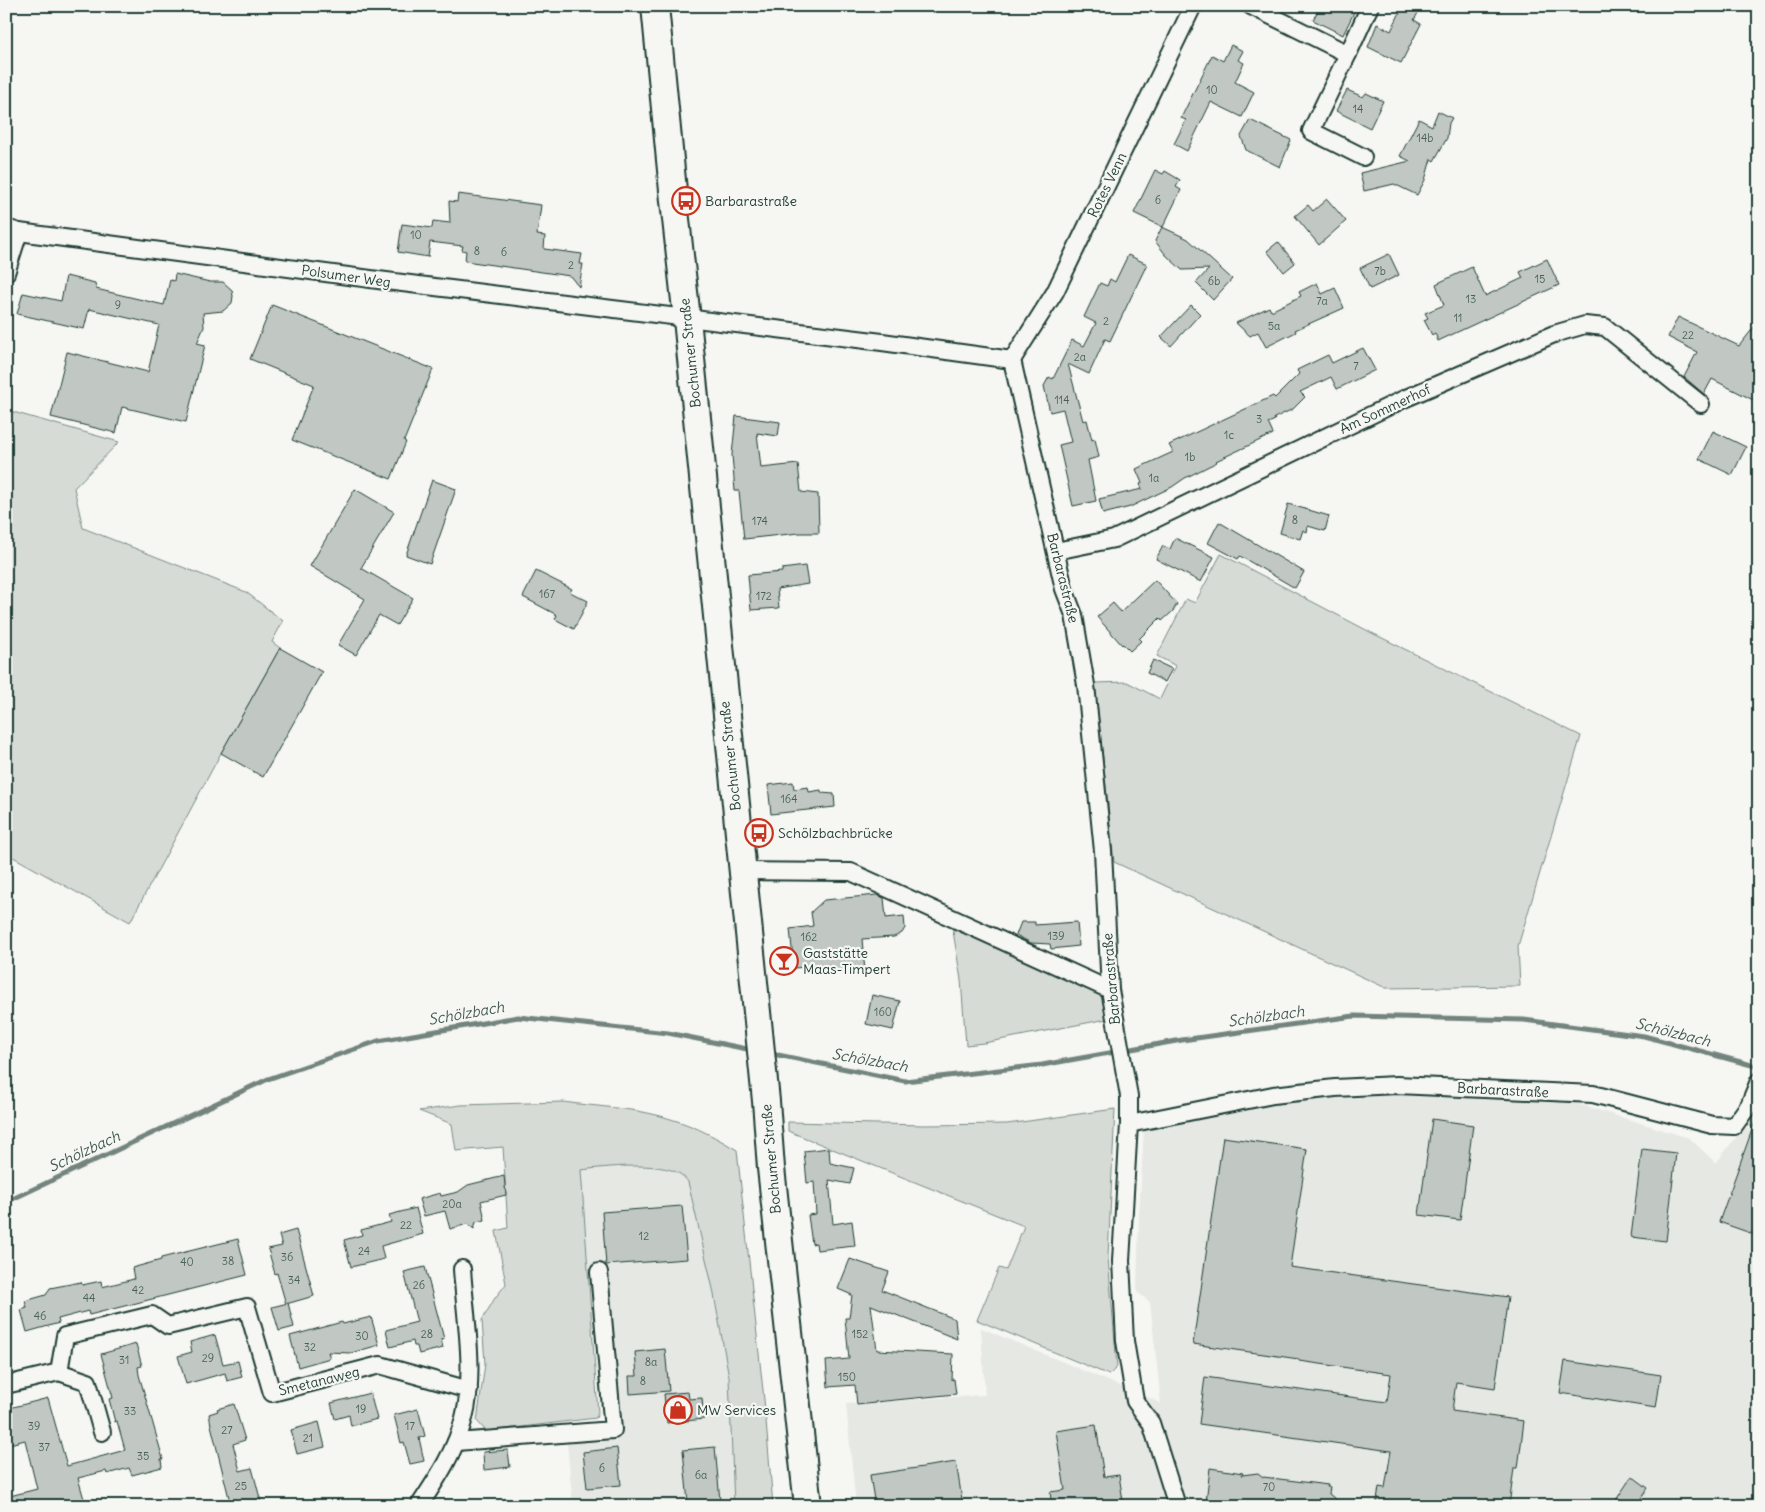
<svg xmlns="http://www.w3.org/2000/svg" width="1765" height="1512" font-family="Delius,sans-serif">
<rect width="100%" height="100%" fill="#f6f6f2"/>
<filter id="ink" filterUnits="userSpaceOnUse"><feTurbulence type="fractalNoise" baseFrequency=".02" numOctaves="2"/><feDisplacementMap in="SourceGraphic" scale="10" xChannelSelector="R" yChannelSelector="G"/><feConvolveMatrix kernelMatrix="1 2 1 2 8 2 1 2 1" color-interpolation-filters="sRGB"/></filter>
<g filter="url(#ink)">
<g fill="#e6e8e4">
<polygon points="1399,1091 1572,1102 1689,1138 1716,1163 1744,1127 1759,1133 1759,1506 856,1506 846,1404 985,1395 981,1328 1161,1403 1150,1302 1137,1292 1139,1218 1144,1128 1275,1102 1334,1096"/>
<polygon points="618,1165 658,1167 679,1173 688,1182 713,1289 729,1377 734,1506 573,1506 567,1442 620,1437 605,1272 588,1274 581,1169"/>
</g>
<g fill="#d6dbd6" stroke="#7a8c85">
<polygon points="6,410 119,442 74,488 83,528 246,592 283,621 272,642 280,648 221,753 130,922 6,853"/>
<polygon points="1221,554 1372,633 1581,736 1518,946 1520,986 1386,988 1114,862 1095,683 1127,682 1160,699 1176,666 1157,656 1186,599 1195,603"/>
<polygon points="952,925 1102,994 1107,1019 984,1043 966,1045 961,980"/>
<path d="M563 1102C599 1107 639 1108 674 1120 697 1127 717 1138 737 1150L765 1409 773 1506H734L729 1377 713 1289 688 1182C686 1179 683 1176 680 1174 660 1161 605 1167 581 1170L598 1413 596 1418 488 1431 484 1429 477 1421 485 1364 482 1320 495 1298 506 1284 496 1231 508 1228 503 1147 456 1151 452 1124 419 1111 461 1105Z"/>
<polygon points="1115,1109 1108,1257 1117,1367 1109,1375 977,1320 999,1268 1006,1270 1024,1226 788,1131 788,1122 924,1125 1007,1124"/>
<polygon points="1753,1110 1759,1112 1759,1129 1747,1125"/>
</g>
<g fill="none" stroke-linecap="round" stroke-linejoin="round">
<g stroke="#72847d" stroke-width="5">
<polyline points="768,1053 905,1081 1042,1065 1182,1040 1354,1016 1524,1020 1644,1036 1759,1067"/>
<polyline points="6,1202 268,1079 378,1041 518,1017 668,1033 752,1050"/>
</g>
</g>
<g fill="#c1c8c3" stroke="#1f3d34">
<polygon points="1320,6 1357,6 1343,35 1313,20"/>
<polygon points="1403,6 1407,6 1418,13 1414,20 1421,24 1401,63 1368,47 1377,24 1391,31"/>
<polygon points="1231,45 1243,51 1238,60 1244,63 1235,82 1254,92 1242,117 1211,102 1187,151 1174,144 1186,120 1181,118 1212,55 1223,61"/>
<polygon points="1347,90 1363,97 1366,93 1383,101 1370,128 1336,111"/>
<polygon points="1438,111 1452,118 1449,123 1447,138 1434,161 1431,159 1425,180 1417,195 1394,184 1364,191 1360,173 1410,161 1400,156 1419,119 1432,126"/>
<polygon points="1250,120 1291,140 1280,167 1246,150 1241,136"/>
<polygon points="1155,170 1163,174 1165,171 1180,180 1176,187 1181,190 1163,227 1134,213"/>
<polygon points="458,194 541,205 537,235 545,236 544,249 582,254 580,264 583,264 579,287 570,276 465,261 466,251 462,250 463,246 430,242 428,257 398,252 402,224 432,228 433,221 450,223 449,201 457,202"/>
<polygon points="1327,199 1346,221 1319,245 1295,216 1308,205 1313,211"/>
<polygon points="1162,227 1188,239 1232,279 1213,300 1196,283 1209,269 1182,270 1166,255 1155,241"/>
<polygon points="1278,242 1295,263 1284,272 1267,251"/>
<polygon points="1389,254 1399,275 1370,289 1360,268"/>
<polygon points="1128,255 1147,264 1110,341 1105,339 1089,374 1068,364 1083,421 1087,420 1092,440 1095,439 1099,457 1088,460 1096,501 1073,506 1059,445 1071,442 1063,409 1050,412 1044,386 1049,377 1053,379 1072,340 1084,346 1096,323 1084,317 1100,283 1107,286 1110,279 1115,282"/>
<polygon points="1547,259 1559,285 1438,341 1435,333 1432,335 1424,320 1428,318 1425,313 1444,305 1436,284 1472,267 1485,296 1523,278 1520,272"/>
<polygon points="175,274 210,282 223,282 232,290 233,296 232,303 223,311 203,313 204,327 197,343 205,345 186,422 122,407 116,433 51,417 67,352 148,372 159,325 89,309 84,329 17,314 23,293 61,301 66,276 95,283 96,289 164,305 170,280 174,281"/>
<polygon points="1317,283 1322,294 1335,288 1344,308 1295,330 1296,332 1266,347 1258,332 1250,336 1236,323 1269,307 1271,311 1301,296 1299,292"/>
<polygon points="272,305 433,369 404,441 406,442 391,479 292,440 314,385 250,359"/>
<polygon points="1191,305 1200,314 1171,346 1161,337"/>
<polygon points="1678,317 1739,346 1759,321 1759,403 1712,379 1704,394 1684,377 1697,352 1668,337"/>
<polygon points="1363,348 1375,370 1337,389 1331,377 1300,392 1305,397 1293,409 1274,418 1275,420 1268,423 1273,434 1216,461 1217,462 1185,478 1172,487 1130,507 1103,514 1099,499 1142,489 1140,484 1142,483 1136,469 1173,452 1169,445 1273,396 1275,398 1299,374 1297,370 1328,355 1332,363"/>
<polygon points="736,416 780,422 778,436 757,433 761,468 798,464 801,492 818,494 819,533 799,533 744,539 739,491 735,491 732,455"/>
<polygon points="1713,431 1746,447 1732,475 1699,459"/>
<polygon points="432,480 456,489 430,564 406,555"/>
<polygon points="355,489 394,512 361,568 413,598 397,625 379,615 356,655 338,645 365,599 310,566"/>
<polygon points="1288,504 1329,516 1325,531 1308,526 1307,532 1303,530 1300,539 1280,533"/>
<polygon points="1219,522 1304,572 1295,588 1240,556 1238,559 1208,543"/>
<polygon points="1175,538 1214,557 1201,582 1156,559 1163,546 1170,549"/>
<polygon points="805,566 808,584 777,589 779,608 751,610 748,575 782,572 782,569"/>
<polygon points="536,571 572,589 570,592 588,601 574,629 555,619 557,615 523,597"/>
<polygon points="1155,580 1177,604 1173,611 1162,621 1160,618 1139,639 1141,641 1130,651 1123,644 1122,645 1097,617 1113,603 1121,612"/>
<polygon points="280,648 322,672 263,777 221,753"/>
<polygon points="1153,660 1172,669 1165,682 1147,673"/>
<polygon points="793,782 794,789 808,787 809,792 821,790 821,793 834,794 835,807 771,814 768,785"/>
<polygon points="877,895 884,898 886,918 904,916 905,928 902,933 894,937 862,939 865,971 829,974 828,965 794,968 790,929 813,926 811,912 824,900"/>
<polygon points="1021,922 1035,922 1035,925 1077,922 1079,946 1051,949 1050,944 1031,943 1016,935"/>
<polygon points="872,995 900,1001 893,1030 866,1024"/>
<polygon points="1757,1116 1759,1116 1759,1236 1719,1222"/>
<polygon points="1432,1119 1473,1125 1460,1220 1419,1215"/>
<polygon points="1223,1137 1307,1149 1290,1267 1508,1297 1495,1388 1456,1382 1452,1411 1524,1421 1518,1468 1514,1468 1509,1506 1376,1506 1379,1487 1385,1488 1391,1451 1199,1424 1205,1377 1387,1402 1391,1374 1299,1361 1299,1359 1193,1344"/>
<polygon points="829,1148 830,1163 854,1168 850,1184 829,1180 833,1224 852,1221 855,1246 817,1250 816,1243 812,1244 808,1215 816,1214 814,1182 807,1183 804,1151"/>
<polygon points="1642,1149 1676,1153 1666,1241 1631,1237"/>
<polygon points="504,1176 506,1195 481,1201 485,1220 476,1222 474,1229 468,1224 450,1229 445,1211 424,1216 419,1199 440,1193 441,1196 458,1192 468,1185"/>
<polygon points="682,1206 687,1259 606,1265 602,1212"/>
<polygon points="416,1208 423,1234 381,1246 384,1259 351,1267 344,1240 362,1235 361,1230 391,1222 389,1215"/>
<polygon points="296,1230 314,1296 286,1304 277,1273 275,1274 268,1249 282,1246 279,1235"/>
<polygon points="238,1239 247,1275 89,1315 88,1311 58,1319 59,1323 27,1332 21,1310 27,1308 25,1301 46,1295 50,1288 81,1282 82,1285 101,1281 102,1287 134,1279 132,1268 161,1260 161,1258"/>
<polygon points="850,1259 889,1272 882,1290 955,1319 957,1339 871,1305 877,1350 953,1354 952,1380 954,1379 956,1394 875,1402 875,1403 857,1405 855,1385 828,1387 826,1361 849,1359 845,1318 849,1318 852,1295 838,1289"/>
<polygon points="425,1267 444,1339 441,1339 443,1348 419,1354 417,1346 414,1346 413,1341 390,1347 386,1330 417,1322 404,1272"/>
<polygon points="288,1303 294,1327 279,1331 272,1307"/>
<polygon points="371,1317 379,1345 351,1353 328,1352 330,1358 298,1367 290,1336 342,1322 343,1324"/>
<polygon points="215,1335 223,1364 238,1361 242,1377 227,1381 225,1373 186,1384 178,1356 192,1352 190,1342"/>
<polygon points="136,1344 142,1366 138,1367 139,1375 163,1459 161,1459 162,1467 132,1475 129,1468 107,1474 106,1471 78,1478 86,1506 6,1506 6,1497 37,1489 25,1440 6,1445 6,1409 48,1398 67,1466 125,1450 117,1421 115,1422 109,1399 113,1398 101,1354"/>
<polygon points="665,1349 669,1391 630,1394 629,1376 637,1376 635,1352"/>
<polygon points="1565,1361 1661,1375 1656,1408 1560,1393"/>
<polygon points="688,1392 689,1399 702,1398 704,1419 667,1423 664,1394"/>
<polygon points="370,1393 377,1419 351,1426 349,1415 335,1419 331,1403"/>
<polygon points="234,1404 245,1440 233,1444 240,1471 252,1468 261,1502 254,1503 252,1506 231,1506 211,1425 209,1414 218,1411 217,1409"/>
<polygon points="418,1409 425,1436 419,1438 424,1461 410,1464 404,1442 401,1443 394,1415"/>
<polygon points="319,1422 325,1447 297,1454 291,1430"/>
<polygon points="1096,1425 1104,1477 1119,1475 1123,1501 1094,1506 1052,1506 1050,1492 1065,1490 1056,1431"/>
<polygon points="715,1447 720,1501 688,1503 683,1450"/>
<polygon points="617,1448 621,1485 587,1488 583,1452"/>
<polygon points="508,1450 510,1467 484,1470 483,1452"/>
<polygon points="956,1462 963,1506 875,1506 870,1475"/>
<polygon points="1210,1468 1243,1473 1242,1475 1258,1473 1263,1477 1328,1485 1327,1487 1330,1487 1329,1494 1344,1506 1234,1506 1206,1502"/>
<polygon points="1632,1476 1648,1488 1636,1506 1612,1506"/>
</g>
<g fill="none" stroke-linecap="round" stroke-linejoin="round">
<defs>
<g id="minor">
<polyline points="1251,6 1348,54 1311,131 1363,157"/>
<polyline points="1348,54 1370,6"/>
<polyline points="6,228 19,232 378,280 882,342 1012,360"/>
<polyline points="6,273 19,232"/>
<polyline points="1012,360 1064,589 1074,615 1086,685 1103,851 1110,990 1129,1096 1129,1124 1121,1261 1125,1341 1135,1401 1151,1423 1177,1506"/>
<polyline points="1012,360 1055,292 1193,6"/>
<polyline points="1056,551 1114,539 1406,398 1554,334 1585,325 1605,327 1701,404"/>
<polyline points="742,871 851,872 1110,990"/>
<polyline points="1129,1124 1273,1095 1335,1088 1397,1085 1593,1094 1712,1125 1734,1126 1749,1105 1759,1081"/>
<polyline points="59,1372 88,1382 102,1432"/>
<polyline points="6,1385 59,1372 65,1336 152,1315 168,1326 247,1307 272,1393 380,1365 469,1390"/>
<polyline points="456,1442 613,1430 599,1272"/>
<path d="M419 1506C437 1479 456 1450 464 1418 476 1373 465 1315 462 1269"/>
</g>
<polyline id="primary" points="655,6 674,201 687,319 766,1101 771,1168 808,1506"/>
</defs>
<use href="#minor" stroke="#1f3d34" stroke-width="20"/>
<use href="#primary" stroke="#1f3d34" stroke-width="30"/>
<use href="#minor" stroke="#f6f6f2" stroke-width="16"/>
<use href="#primary" stroke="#f6f6f2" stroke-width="26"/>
</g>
</g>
<defs>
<symbol id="bus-ring" viewBox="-11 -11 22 22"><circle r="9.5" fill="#f6f6f2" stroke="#c8321e" stroke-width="1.5"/><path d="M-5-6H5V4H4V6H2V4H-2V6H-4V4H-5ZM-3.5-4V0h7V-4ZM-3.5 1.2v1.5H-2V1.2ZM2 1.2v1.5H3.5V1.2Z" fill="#c8321e"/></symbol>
<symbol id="bar-ring" viewBox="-11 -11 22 22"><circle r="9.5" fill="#f6f6f2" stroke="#c8321e" stroke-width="1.5"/><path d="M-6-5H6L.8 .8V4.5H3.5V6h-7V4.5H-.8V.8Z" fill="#c8321e"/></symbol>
<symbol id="shop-ring" viewBox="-11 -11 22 22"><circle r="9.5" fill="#f6f6f2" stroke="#c8321e" stroke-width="1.5"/><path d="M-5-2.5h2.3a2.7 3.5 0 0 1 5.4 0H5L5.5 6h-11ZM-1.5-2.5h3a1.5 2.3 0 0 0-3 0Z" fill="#c8321e"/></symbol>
</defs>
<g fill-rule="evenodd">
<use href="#bus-ring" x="670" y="185" width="32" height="32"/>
<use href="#bus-ring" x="743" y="817" width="32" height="32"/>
<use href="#bar-ring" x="768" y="945" width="32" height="32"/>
<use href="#shop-ring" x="662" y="1394" width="32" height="32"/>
</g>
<g text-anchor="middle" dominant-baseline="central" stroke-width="4.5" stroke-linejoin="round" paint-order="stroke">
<g font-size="11" fill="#486058">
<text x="1212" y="90">10</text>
<text x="1358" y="109">14</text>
<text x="1425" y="138">14b</text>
<text x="1158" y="200">6</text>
<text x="416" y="235">10</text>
<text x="477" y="251">8</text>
<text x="504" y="252">6</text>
<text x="571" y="265">2</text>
<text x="1380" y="271">7b</text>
<text x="1540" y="279">15</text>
<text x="1214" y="281">6b</text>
<text x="1471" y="299">13</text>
<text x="1322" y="301">7a</text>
<text x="118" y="305">9</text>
<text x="1458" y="318">11</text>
<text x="1106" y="321">2</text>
<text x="1274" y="326">5a</text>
<text x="1688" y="335">22</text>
<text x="1080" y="357">2a</text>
<text x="1356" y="366">7</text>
<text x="1062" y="400">114</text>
<text x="1259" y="419">3</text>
<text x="1229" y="435">1c</text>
<text x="1190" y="457">1b</text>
<text x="1154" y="478">1a</text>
<text x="1295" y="520">8</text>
<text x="760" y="521">174</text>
<text x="547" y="594">167</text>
<text x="764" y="596">172</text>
<text x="789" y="799">164</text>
<text x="1056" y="936">139</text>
<text x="809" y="937">162</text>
<text x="883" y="1012">160</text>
<text x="452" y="1204">20a</text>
<text x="406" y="1225">22</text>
<text x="644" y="1236">12</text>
<text x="364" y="1251">24</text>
<text x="287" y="1257">36</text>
<text x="228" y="1261">38</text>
<text x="187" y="1262">40</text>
<text x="294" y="1280">34</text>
<text x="419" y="1285">26</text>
<text x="138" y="1290">42</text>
<text x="89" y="1298">44</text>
<text x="40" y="1316">46</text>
<text x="427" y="1334">28</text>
<text x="860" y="1334">152</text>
<text x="362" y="1336">30</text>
<text x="310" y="1347">32</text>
<text x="208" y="1358">29</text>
<text x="124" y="1360">31</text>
<text x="651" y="1362">8a</text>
<text x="847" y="1377">150</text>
<text x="643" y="1381">8</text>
<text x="361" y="1409">19</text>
<text x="130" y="1411">33</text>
<text x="34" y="1426">39</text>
<text x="410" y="1426">17</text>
<text x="227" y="1430">27</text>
<text x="308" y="1438">21</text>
<text x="44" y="1447">37</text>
<text x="143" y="1456">35</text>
<text x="602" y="1468">6</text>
<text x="701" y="1475">6a</text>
<text x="241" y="1486">25</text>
<text x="1269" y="1487">70</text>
</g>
<g font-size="14" fill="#1f3d34" stroke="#f6f6f2">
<text transform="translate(1107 185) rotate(-64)">Rotes Venn</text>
<text transform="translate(346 276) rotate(8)">Polsumer Weg</text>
<text transform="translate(690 353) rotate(-96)">Bochumer Straße</text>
<text transform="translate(1385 409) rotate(-25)">Am Sommerhof</text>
<text transform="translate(1063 578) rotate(76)">Barbarastraße</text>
<text transform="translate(730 756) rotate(-96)">Bochumer Straße</text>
<text transform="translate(1111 979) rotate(-95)">Barbarastraße</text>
<text transform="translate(1503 1090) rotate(3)">Barbarastraße</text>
<text transform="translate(771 1159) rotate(-95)">Bochumer Straße</text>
<text transform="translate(319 1381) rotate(-14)">Smetanaweg</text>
</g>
<g font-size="14" fill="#1f3d34" stroke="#f6f6f2" text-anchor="start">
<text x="705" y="201">Barbarastraße</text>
<text x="778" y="833">Schölzbachbrücke</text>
<text x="803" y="953">Gaststätte<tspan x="803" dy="16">Maas-Timpert</tspan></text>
<text x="697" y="1410">MW Services</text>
</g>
<g font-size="15" font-style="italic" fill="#425a52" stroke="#f6f6f2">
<text transform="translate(466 1013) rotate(-10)">Schölzbach</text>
<text transform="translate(1266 1016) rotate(-8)">Schölzbach</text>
<text transform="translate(1673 1032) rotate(14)">Schölzbach</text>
<text transform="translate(870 1060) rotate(10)">Schölzbach</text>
<text transform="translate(84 1151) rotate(-25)">Schölzbach</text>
</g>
</g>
<rect width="1765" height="1512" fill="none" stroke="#f6f6f2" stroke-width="25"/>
<rect x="12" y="12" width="1740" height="1487" fill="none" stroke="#1f3d34" stroke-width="2" filter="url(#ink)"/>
</svg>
